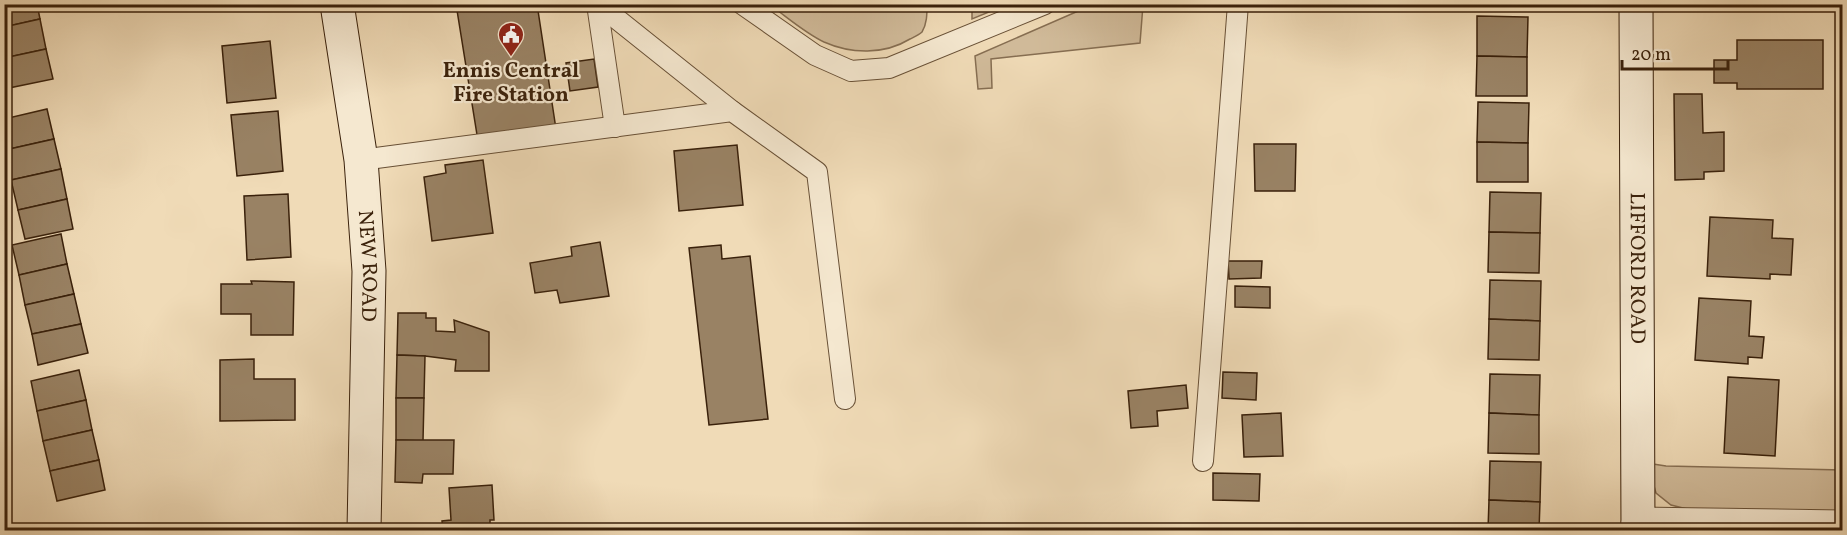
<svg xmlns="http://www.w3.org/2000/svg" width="1847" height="535" font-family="Vollkorn,serif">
<rect width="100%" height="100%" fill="#f0dbb7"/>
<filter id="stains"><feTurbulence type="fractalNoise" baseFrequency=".00333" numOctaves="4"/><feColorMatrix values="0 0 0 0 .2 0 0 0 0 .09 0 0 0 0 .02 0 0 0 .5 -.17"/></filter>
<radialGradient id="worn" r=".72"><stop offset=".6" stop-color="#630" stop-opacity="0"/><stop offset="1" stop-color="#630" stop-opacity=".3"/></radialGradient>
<g fill="#d1bb9a" stroke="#866e52" stroke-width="1.5">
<polygon points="972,4 1006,4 1006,5 972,19"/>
<path d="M770 5H927C927 14 927 24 922 32 919 35 914 37 910 39 884 55 851 54 824 42 805 33 787 17 770 5Z"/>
<polygon points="1092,5 1143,5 1140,43 991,59 992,88 978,89 975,56"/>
<polygon points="1653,464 1666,466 1842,470 1842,511 1695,511 1671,505 1656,493 1652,479"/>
</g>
<g fill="#998264" stroke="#3a210b" stroke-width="1.5">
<polygon points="4,4 37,4 40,19 4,27"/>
<polygon points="456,4 537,4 556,129 478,141"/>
<polygon points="1477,16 1528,17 1527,57 1477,56"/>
<polygon points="40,19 46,49 4,58 4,27"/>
<polygon points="1737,40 1823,40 1823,89 1737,89 1737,83 1714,83 1714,60 1737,60"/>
<polygon points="270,41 276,98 227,103 222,46"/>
<polygon points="46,49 53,79 4,89 4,58"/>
<polygon points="1477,56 1527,57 1527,96 1476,96"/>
<polygon points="594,59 598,87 570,91 566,63"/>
<polygon points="1674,94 1702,94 1703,133 1724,132 1724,171 1704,172 1704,179 1675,180"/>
<polygon points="1478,102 1529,103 1528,143 1477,142"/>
<polygon points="47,109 54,139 5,150 4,119"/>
<polygon points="278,111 283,171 237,176 231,115"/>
<polygon points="54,139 61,169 11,180 5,150"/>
<polygon points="1477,142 1528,143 1528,182 1477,182"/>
<polygon points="1254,144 1296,144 1295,191 1255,191"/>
<polygon points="737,145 743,205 679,211 674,151"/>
<polygon points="483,160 493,233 432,241 424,177 446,173 445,165"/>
<polygon points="61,169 67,199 18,210 11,180"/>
<polygon points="1490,192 1541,193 1540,233 1489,232"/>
<polygon points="288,194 291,257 247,260 244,196"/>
<polygon points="67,199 73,229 25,239 18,210"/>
<polygon points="1710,217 1773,220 1772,238 1793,239 1791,275 1770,274 1770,279 1707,276"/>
<polygon points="1489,232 1540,233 1539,273 1488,272"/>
<polygon points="61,234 67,264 19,275 12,245"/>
<polygon points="600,242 609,296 560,303 557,290 535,293 530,263 572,256 571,247"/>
<polygon points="721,245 722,259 750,256 768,419 709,425 689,248"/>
<polygon points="1228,261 1262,261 1261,278 1229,279"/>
<polygon points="67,264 74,294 25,305 19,275"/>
<polygon points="1490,280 1541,281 1540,321 1489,319"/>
<polygon points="251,281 294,282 293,335 251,335 251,314 221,314 221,284 252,284"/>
<polygon points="1235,286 1270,287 1270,308 1235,307"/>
<polygon points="74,294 81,324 32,334 25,305"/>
<polygon points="1699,298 1751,301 1749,336 1764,337 1762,358 1748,357 1748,364 1695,360"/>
<polygon points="398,313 426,313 426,318 436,318 436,331 455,332 454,320 489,332 489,371 455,371 456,360 425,356 397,355"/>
<polygon points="1489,319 1540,321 1539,360 1488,359"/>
<polygon points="81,324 88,353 38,365 32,334"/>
<polygon points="397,355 425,356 424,398 396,398"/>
<polygon points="254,359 254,379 295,379 295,420 220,421 220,360"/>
<polygon points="79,370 86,400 37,411 31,381"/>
<polygon points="1223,372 1257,373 1256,400 1222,398"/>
<polygon points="1490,374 1540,375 1539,415 1489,413"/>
<polygon points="1728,377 1779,380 1775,456 1724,453"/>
<polygon points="1186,385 1188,408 1157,411 1158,426 1131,428 1128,391"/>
<polygon points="396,398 424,398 423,441 396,440"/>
<polygon points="86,400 92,430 43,441 37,411"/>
<polygon points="1281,413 1283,456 1244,457 1242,415"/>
<polygon points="1489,413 1539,415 1539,454 1488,453"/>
<polygon points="92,430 99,460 50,471 43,441"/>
<polygon points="396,440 454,440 453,474 423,474 422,483 395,482"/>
<polygon points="99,460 105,490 57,501 50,471"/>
<polygon points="1490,461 1541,462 1540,502 1489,500"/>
<polygon points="1213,473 1260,474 1259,501 1213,500"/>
<polygon points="492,485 494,520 490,520 490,530 443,530 442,521 451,520 449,488"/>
<polygon points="1489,500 1540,502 1539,530 1488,530"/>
</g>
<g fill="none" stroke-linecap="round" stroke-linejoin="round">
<defs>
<g id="lane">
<polyline points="597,4 615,127"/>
<polyline points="598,4 732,111"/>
<polyline points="742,4 815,55 851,71 889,68 1045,4"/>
<polyline points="361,160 732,111 817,172 845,399"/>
<polyline points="1203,461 1238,4"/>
</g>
<polyline id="street" points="1638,524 1842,527"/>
<g id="secondary">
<path id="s1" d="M337 4 361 160 369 271 364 530"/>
<path id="s2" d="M1636 4 1638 530"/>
</g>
</defs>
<use href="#lane" stroke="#685036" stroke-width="22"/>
<use href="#street" stroke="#685036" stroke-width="35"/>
<use href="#secondary" stroke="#3a210b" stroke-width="35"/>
<use href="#lane" stroke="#f5e8d0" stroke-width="20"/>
<use href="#street" stroke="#f5e8d0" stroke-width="33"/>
<use href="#secondary" stroke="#f5e8d0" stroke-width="33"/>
</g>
<defs>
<symbol id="civic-pin" viewBox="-11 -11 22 30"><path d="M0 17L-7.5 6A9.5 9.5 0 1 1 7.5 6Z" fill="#8f2418" stroke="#f5e8d0"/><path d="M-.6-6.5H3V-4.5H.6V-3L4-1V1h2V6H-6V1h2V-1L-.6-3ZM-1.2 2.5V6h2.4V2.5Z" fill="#fff"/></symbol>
</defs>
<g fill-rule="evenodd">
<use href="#civic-pin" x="496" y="20" width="30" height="40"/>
</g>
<g text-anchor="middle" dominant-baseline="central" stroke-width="4.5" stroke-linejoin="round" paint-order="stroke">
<g font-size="21" font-weight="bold" fill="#3a210b" stroke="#f5e8d0">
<text x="511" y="71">Ennis Central<tspan x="511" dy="24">Fire Station</tspan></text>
</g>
<g font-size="21" fill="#3a210b" stroke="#f5e8d0">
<text stroke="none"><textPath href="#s1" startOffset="264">NEW ROAD</textPath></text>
<text stroke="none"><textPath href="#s2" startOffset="264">LIFFORD ROAD</textPath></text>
</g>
</g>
<rect width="1847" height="535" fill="none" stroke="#f0dbb7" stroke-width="24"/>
<rect x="6" y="6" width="1835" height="523" fill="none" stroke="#3a210b" stroke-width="3"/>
<rect x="12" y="12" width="1823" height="511" fill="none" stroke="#3a210b" stroke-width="1.5"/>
<path d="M1622 60v9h106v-9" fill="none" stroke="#3a210b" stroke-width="3"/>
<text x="1631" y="60" font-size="18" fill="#3a210b" stroke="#f5e8d0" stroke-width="4.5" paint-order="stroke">20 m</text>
<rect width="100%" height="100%" filter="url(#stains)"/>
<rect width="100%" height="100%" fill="url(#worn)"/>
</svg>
